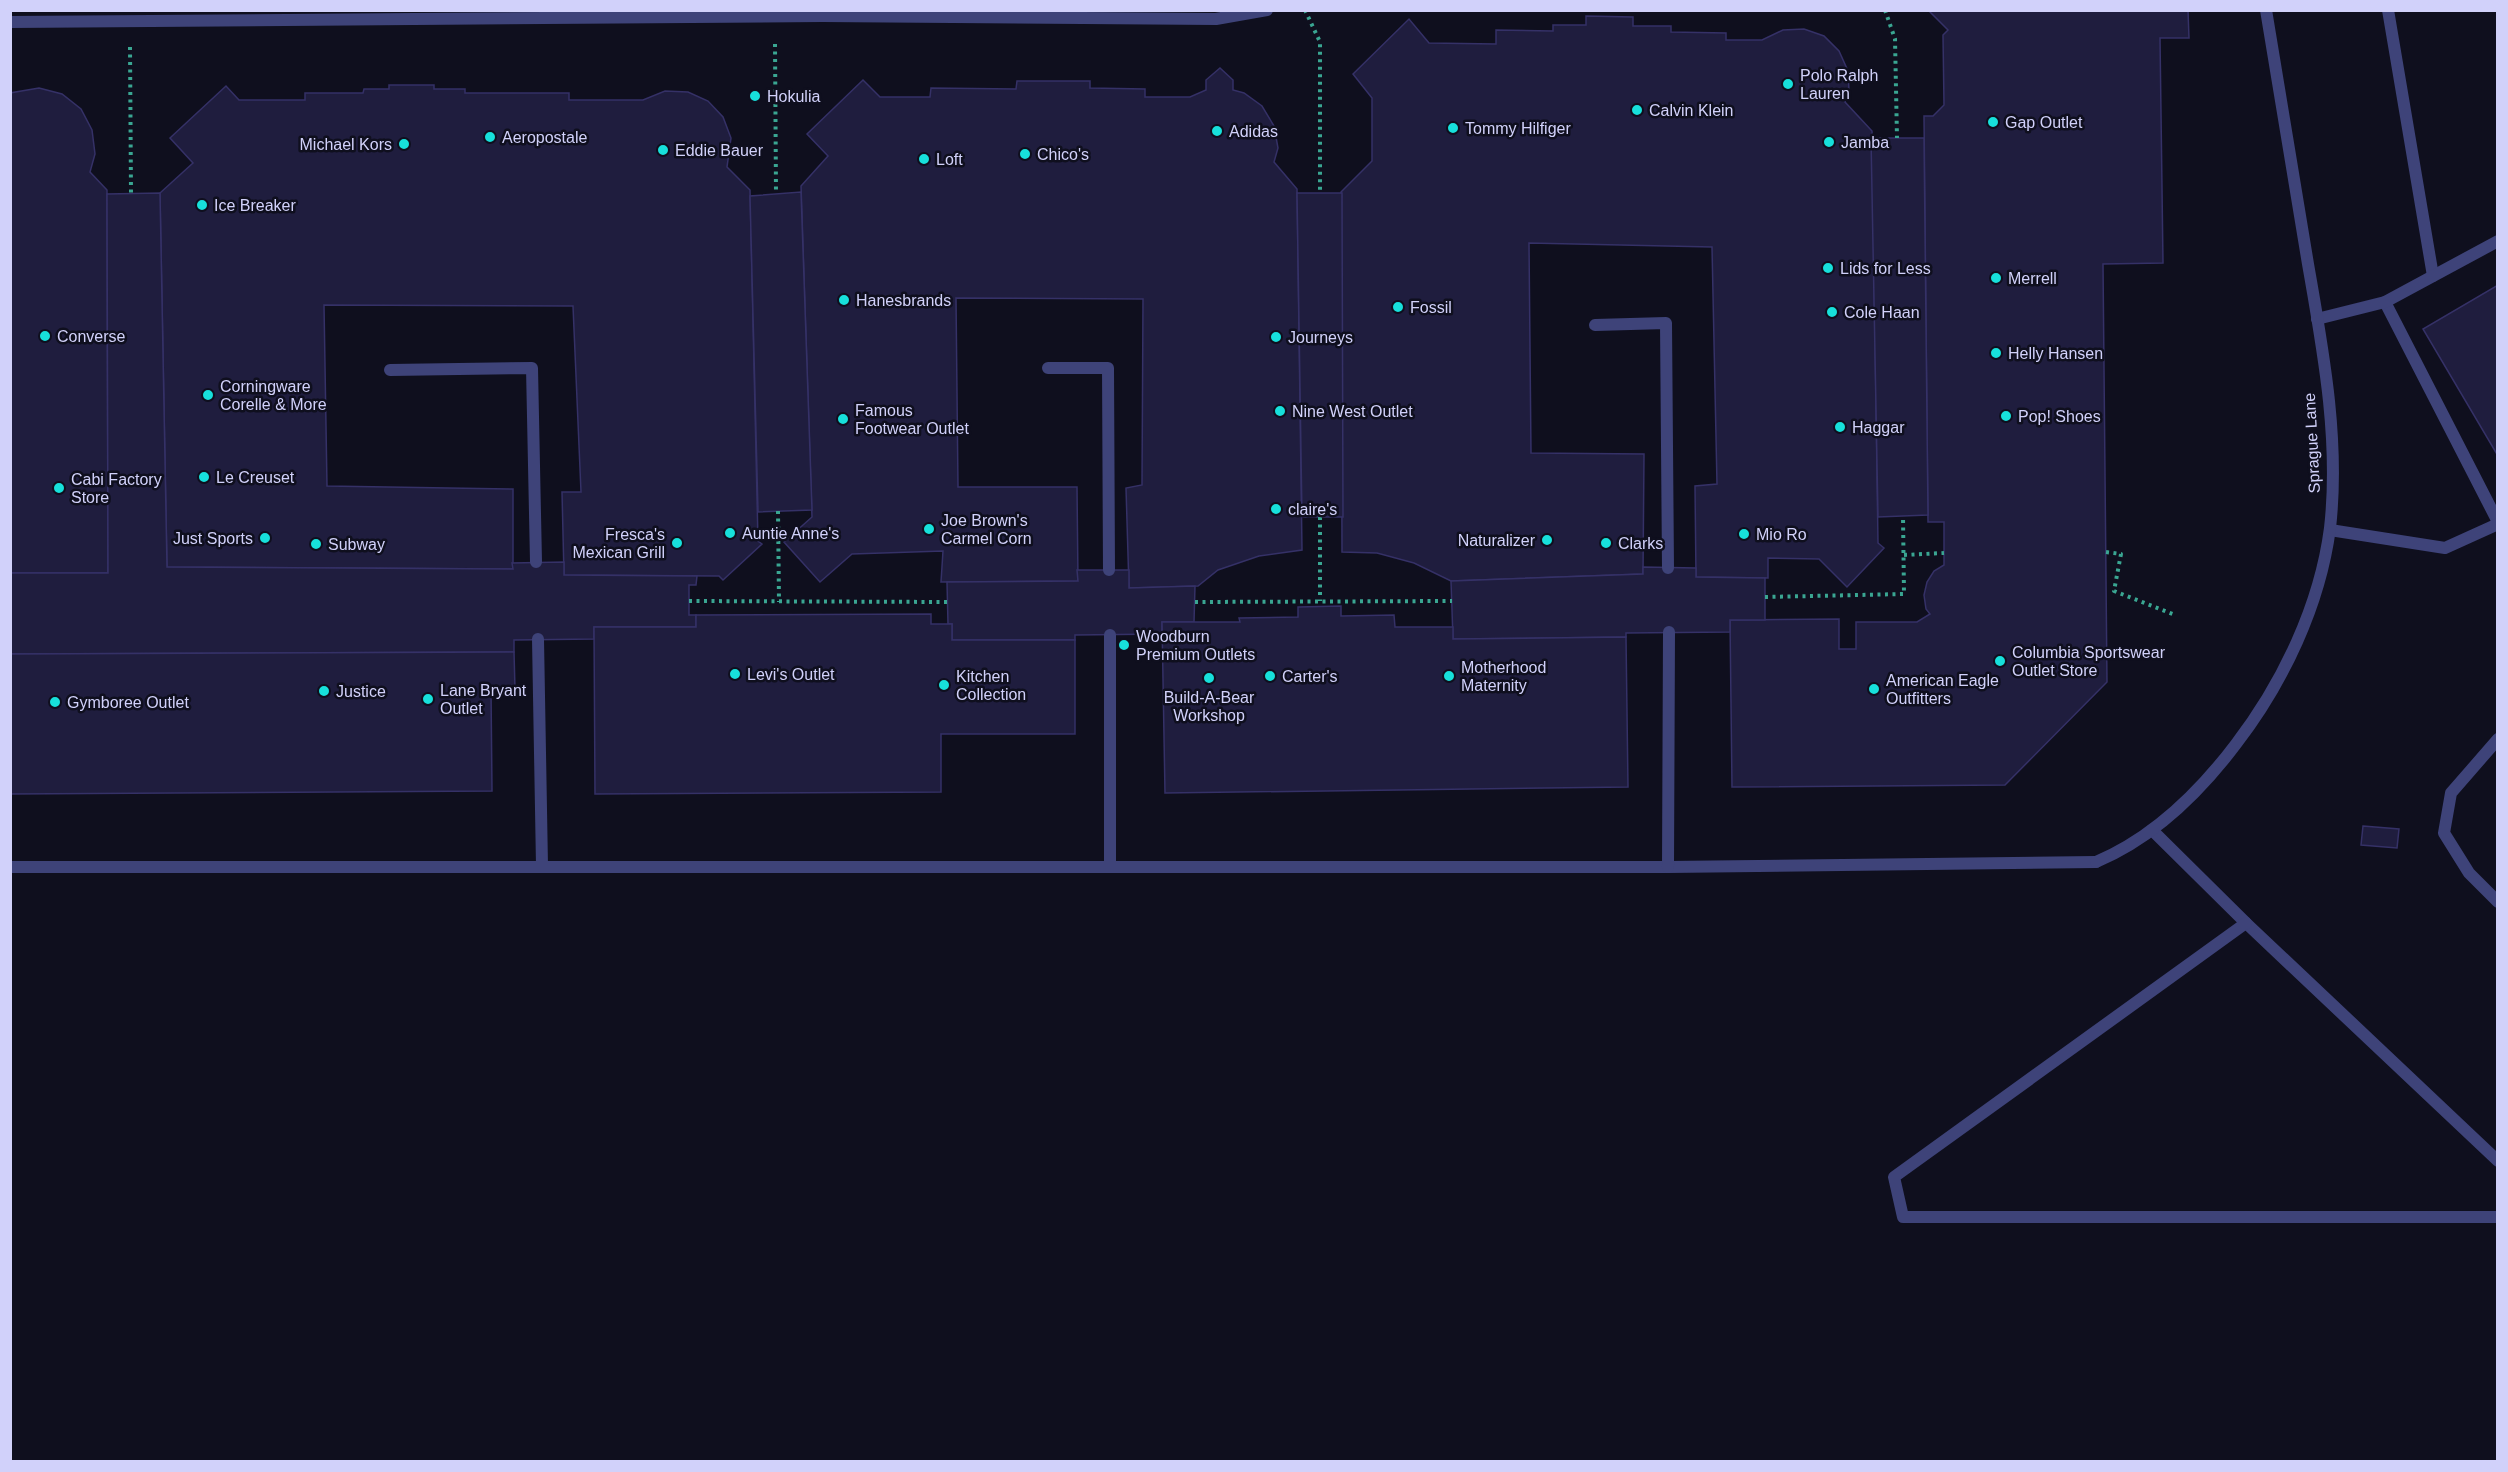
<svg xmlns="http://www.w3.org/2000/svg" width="2508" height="1472" font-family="Helvetica,sans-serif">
<rect width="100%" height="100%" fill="#0f0f1e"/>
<g fill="#1f1d3e" stroke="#353167" stroke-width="1.5">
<polygon points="1928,10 2188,10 2189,38 2160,38 2163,263 2103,264 2107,682 2005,785 1732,787 1730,620 1839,619 1839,649 1856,649 1856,622 1917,622 1930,614 1926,609 1924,595 1927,582 1934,571 1944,565 1944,522 1928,522 1924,116 1933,116 1944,105 1943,35 1948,30"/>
<polygon points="1586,16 1633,17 1633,26 1671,26 1671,32 1726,33 1726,40 1762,40 1783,30 1804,29 1824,36 1839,51 1848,71 1849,91 1845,102 1872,131 1878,543 1884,548 1847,587 1819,559 1768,558 1768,578 1696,577 1695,486 1717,484 1712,247 1529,243 1531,453 1644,454 1643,574 1451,581 1414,563 1377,553 1342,552 1341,192 1372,161 1372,98 1353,74 1409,19 1429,43 1496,44 1496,30 1553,31 1553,25 1586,25"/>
<polygon points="1220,68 1233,80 1233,90 1244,93 1262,106 1274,126 1278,148 1274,162 1297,189 1302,550 1259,556 1218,570 1198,586 1129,588 1126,488 1142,485 1143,299 956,298 958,487 1077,487 1078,581 941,582 943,551 852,554 820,582 784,542 812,517 801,186 828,156 807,134 863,80 880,97 930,97 931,88 1016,89 1017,81 1090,81 1090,88 1145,89 1145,97 1190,97 1206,90 1206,80"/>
<polygon points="389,85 434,85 434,89 465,89 465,93 569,93 569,100 643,100 665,91 688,92 708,101 723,117 731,138 727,167 750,190 758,541 762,544 723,580 719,576 564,575 562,492 581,492 573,306 324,305 327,486 513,489 513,569 167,567 160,193 193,163 170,138 226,86 239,100 305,100 305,93 363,93 364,89 389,89"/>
<polygon points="39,88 62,94 81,109 92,130 95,154 90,172 107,190 108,573 10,573 10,93"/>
<polygon points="1871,138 1924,138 1928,515 1878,517"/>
<polygon points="801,192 812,510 758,512 750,196"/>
<polygon points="160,193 167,567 513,569 512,563 564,562 564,575 697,576 696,585 689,585 689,615 696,615 696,627 594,627 594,639 514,640 514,652 10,654 10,573 108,573 107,194"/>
<polygon points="1297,193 1342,193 1343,517 1302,517"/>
<polygon points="2498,285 2498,456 2423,329"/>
<polygon points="1643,567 1696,568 1696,577 1765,578 1765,620 1730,620 1730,632 1626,633 1626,637 1453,639 1451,581 1643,574"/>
<polygon points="1077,570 1129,570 1129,588 1195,586 1194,622 1162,622 1162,634 1075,635 1075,640 952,640 952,624 948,624 947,582 1078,581"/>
<polygon points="1341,606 1341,616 1394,615 1395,627 1453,627 1453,639 1626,637 1628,787 1165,793 1162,622 1240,622 1239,618 1298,617 1298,607"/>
<polygon points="931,614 931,624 952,624 952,640 1075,640 1075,734 941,734 941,792 595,794 594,627 696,627 696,615"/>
<polygon points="514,652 515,689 491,689 492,791 10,794 10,654"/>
<polygon points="2363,826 2399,829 2397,848 2361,845"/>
</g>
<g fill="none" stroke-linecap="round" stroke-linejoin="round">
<g stroke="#3aa692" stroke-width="4" stroke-dasharray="3 4.5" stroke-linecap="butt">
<polyline points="1305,10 1320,42 1320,193"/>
<polyline points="1885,10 1895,39 1897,138"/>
<polyline points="775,44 776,193"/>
<polyline points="130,47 131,193"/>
<polyline points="778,511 779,602"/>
<polyline points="1320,517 1320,601"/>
<polyline points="2106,552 2121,554 2114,591 2175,615"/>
<polyline points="1904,555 1944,553"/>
<polyline points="1765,597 1904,594 1903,516"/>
<polyline points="689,601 947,602"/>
<polyline points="1195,602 1452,601"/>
</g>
<g stroke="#3e4379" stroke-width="12">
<polyline points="2388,10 2433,276"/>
<polyline points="10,22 822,16 1216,19 1267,10"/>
<polyline points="2385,302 2498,522"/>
<polyline points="2317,319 2385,302 2498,241"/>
<polyline points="1595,325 1666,323 1668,568"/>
<polyline points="1048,368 1108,368 1109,570"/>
<polyline points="390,370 532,368 536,562"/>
<polyline points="2330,530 2445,548 2498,524"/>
<polyline points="1110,635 1110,867"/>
<polyline points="538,639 542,866"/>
<polyline points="2498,739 2451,793 2444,833 2469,873 2498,902"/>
<polyline points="2152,830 2246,923 2498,1161"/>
<polyline points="10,867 1668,867 2096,862"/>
<polyline points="1668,867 1669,632"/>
<polyline points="2246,923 1894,1177 1903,1217 2498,1217"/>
</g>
<path stroke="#3e4379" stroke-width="12" d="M2096 862C2153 838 2199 793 2236 744 2283 683 2320 605 2330 528 2340 440 2323 350 2308 264 2294 179 2280 95 2266 10"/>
</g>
<g fill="#17e0db" stroke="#0f0f1e" stroke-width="2">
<circle cx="1788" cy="84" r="6"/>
<circle cx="755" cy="96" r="6"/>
<circle cx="1637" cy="110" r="6"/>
<circle cx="1993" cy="122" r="6"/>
<circle cx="1453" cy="128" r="6"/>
<circle cx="1217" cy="131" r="6"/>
<circle cx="490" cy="137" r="6"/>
<circle cx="1829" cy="142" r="6"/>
<circle cx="404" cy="144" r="6"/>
<circle cx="663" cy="150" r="6"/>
<circle cx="1025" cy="154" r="6"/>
<circle cx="924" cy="159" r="6"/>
<circle cx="202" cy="205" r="6"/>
<circle cx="1828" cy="268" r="6"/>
<circle cx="1996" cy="278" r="6"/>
<circle cx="844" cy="300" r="6"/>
<circle cx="1398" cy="307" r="6"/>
<circle cx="1832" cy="312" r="6"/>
<circle cx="45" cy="336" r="6"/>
<circle cx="1276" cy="337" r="6"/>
<circle cx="1996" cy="353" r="6"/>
<circle cx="208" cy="395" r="6"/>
<circle cx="1280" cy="411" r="6"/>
<circle cx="2006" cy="416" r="6"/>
<circle cx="843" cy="419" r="6"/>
<circle cx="1840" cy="427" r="6"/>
<circle cx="204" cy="477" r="6"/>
<circle cx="59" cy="488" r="6"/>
<circle cx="1276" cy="509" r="6"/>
<circle cx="929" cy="529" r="6"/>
<circle cx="730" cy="533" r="6"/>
<circle cx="1744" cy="534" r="6"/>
<circle cx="265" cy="538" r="6"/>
<circle cx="1547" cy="540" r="6"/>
<circle cx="677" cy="543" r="6"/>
<circle cx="1606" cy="543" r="6"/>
<circle cx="316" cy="544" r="6"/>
<circle cx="1124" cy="645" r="6"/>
<circle cx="2000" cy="661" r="6"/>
<circle cx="735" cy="674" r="6"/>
<circle cx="1270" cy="676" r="6"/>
<circle cx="1449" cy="676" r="6"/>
<circle cx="1209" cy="678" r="6"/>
<circle cx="944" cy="685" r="6"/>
<circle cx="1874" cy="689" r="6"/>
<circle cx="324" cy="691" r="6"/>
<circle cx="428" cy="699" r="6"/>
<circle cx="55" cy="702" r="6"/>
</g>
<g text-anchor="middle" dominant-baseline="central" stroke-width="5" stroke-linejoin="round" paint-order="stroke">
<g font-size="16" fill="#d1d1fa" stroke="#0f0f1e" text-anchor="start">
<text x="1800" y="75">Polo Ralph<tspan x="1800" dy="18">Lauren</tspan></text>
<text x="767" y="96">Hokulia</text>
<text x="1649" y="110">Calvin Klein</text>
<text x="2005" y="122">Gap Outlet</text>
<text x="1465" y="128">Tommy Hilfiger</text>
<text x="1229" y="131">Adidas</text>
<text x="502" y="137">Aeropostale</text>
<text x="1841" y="142">Jamba</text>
<text x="392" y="144" text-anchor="end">Michael Kors</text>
<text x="675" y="150">Eddie Bauer</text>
<text x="1037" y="154">Chico's</text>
<text x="936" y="159">Loft</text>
<text x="214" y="205">Ice Breaker</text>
<text x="1840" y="268">Lids for Less</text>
<text x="2008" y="278">Merrell</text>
<text x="856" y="300">Hanesbrands</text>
<text x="1410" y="307">Fossil</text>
<text x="1844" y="312">Cole Haan</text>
<text x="57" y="336">Converse</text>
<text x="1288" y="337">Journeys</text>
<text x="2008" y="353">Helly Hansen</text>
<text x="220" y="386">Corningware<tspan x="220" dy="18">Corelle &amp; More</tspan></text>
<text x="855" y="410">Famous<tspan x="855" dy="18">Footwear Outlet</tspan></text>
<text x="1292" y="411">Nine West Outlet</text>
<text x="2018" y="416">Pop! Shoes</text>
<text x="1852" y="427">Haggar</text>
<text x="216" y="477">Le Creuset</text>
<text x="71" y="479">Cabi Factory<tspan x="71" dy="18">Store</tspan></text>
<text x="1288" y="509">claire's</text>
<text x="941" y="520">Joe Brown's<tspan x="941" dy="18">Carmel Corn</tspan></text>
<text x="742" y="533">Auntie Anne's</text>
<text x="665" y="534" text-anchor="end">Fresca's<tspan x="665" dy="18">Mexican Grill</tspan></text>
<text x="1756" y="534">Mio Ro</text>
<text x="253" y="538" text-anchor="end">Just Sports</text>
<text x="1535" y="540" text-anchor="end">Naturalizer</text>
<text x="1618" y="543">Clarks</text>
<text x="328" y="544">Subway</text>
<text x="1136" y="636">Woodburn<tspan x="1136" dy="18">Premium Outlets</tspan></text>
<text x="2012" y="652">Columbia Sportswear<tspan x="2012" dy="18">Outlet Store</tspan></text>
<text x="1461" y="667">Motherhood<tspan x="1461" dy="18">Maternity</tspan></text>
<text x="747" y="674">Levi's Outlet</text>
<text x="956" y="676">Kitchen<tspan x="956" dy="18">Collection</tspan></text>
<text x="1282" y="676">Carter's</text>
<text x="1886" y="680">American Eagle<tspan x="1886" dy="18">Outfitters</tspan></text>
<text x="440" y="690">Lane Bryant<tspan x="440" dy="18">Outlet</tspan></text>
<text x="336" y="691">Justice</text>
<text x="1209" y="697" text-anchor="middle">Build-A-Bear<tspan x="1209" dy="18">Workshop</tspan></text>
<text x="67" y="702">Gymboree Outlet</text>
</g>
<g font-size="16" fill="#d1d1fa" stroke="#0f0f1e">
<text transform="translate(2312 443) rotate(-93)">Sprague Lane</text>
</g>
</g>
<rect width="2508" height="1472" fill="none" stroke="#d1d1fa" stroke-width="24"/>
</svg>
